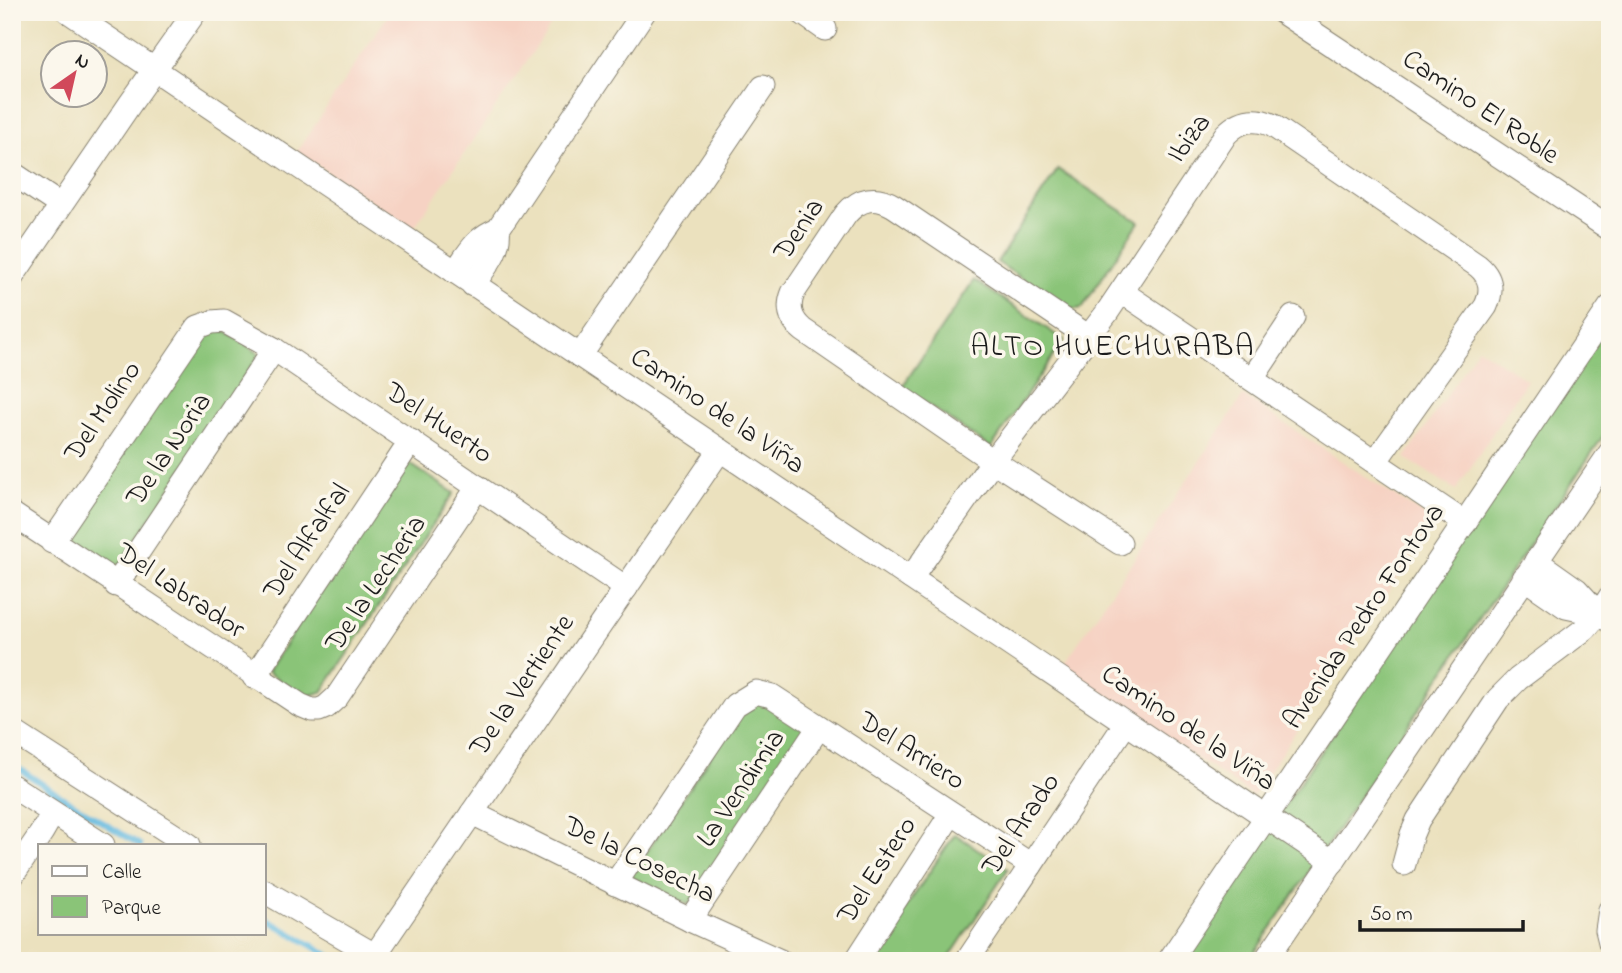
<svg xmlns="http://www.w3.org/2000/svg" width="1622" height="973" font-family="'Indie Flower',sans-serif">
<rect width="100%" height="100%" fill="#fbf7ec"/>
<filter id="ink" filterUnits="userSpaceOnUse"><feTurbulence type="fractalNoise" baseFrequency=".0143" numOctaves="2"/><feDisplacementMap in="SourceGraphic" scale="14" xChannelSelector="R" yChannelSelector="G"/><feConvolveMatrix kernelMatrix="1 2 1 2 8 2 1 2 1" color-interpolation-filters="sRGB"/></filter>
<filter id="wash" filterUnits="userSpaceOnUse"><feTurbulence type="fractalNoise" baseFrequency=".00686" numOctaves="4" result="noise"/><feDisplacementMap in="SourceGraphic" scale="28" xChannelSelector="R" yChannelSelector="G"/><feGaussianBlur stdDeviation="1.57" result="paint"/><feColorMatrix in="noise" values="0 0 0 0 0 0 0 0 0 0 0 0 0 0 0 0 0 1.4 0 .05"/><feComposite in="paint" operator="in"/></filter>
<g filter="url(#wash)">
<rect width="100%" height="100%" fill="#ebe1be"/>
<g fill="#f6d2c3">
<polygon points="390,12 560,12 413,229 297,152"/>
<polygon points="1478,348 1527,380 1456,490 1405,458"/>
<polygon points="1243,396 1434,522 1253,796 1062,667"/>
</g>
<g fill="#8ac478" stroke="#53704a" stroke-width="2">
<polygon points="1058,169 1139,222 1082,308 1069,310 997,262"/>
<polygon points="974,280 1064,340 991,448 902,387"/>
<polygon points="1610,317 1610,426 1249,961 1181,961"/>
<polygon points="220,328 260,354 114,573 65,540 204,333"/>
<polygon points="407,462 454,493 322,692 305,697 267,672"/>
<polygon points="755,701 765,703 808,729 689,905 630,877 741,710"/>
<polygon points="955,834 1008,869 947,961 870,961"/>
</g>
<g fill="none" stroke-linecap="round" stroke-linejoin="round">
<g stroke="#63bae0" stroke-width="6">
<polyline points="12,764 60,796 140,845"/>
<polyline points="264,918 339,961"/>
</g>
</g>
</g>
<g filter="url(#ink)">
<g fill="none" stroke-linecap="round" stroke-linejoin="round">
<defs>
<g id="minor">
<polyline points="69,12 1333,862"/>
<polyline points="801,12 825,29"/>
<polyline points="1282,12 1610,229"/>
<polyline points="12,173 60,205"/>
<path d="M455 272C468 254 476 237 498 229L644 12"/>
<polyline points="12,277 130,104 195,12"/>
<path d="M473 285C485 267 501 251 498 229"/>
<polyline points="1122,292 1465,523"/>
<path d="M1089 337 894 206C876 195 860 198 846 214L793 293C787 308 791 320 803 330L993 461 1120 543"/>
<polyline points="580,356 763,87"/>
<polyline points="1252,379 1293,317"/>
<polyline points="12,514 300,705 312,710 319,710 326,707 337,697 478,487"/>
<polyline points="52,542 198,327 212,322 224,321 274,349 626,588"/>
<polyline points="1536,561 1577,590 1599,614 1610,621"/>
<path d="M911 578 993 461 1106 314 1226 134C1240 120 1254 117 1272 125L1478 266C1491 277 1493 290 1486 306L1375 462"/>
<polyline points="1524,578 1566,607 1599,614"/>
<polyline points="116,585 274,349"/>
<polyline points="254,677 411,441"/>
<polyline points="12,731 189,845"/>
<polyline points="12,786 103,845"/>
<polyline points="472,813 690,920 780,961"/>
<polyline points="1404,864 1412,834 1418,820 1498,699 1518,679 1586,628 1605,605 1610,597"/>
<polyline points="12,876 42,832 53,813"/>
<polyline points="615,884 735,705 756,692 772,696 1031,865"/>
<polyline points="264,891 385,961"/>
<polyline points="1610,910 1607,930 1610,942"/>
<polyline points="690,920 819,727"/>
<polyline points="375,955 720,450"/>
<polyline points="856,961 951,814"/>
<polyline points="967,961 1126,723"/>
<polyline points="1169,961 1610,307"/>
<polyline points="1265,961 1610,453"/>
</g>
</defs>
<use href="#minor" stroke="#847e6d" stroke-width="25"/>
<use href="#minor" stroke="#fff" stroke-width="23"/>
</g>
</g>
<g text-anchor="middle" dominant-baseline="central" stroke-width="7" stroke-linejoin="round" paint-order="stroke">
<g font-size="28" fill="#1c1c1c" stroke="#fbf7ec">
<text transform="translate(1480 108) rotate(34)">Camino El Roble</text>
<text transform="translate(1190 139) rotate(-53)">Ibiza</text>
<text transform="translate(800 230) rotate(-56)">Denia</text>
<text transform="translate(104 412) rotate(-56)">Del Molino</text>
<text transform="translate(717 412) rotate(34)">Camino de la Viña</text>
<text transform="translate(438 424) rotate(34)">Del Huerto</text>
<text transform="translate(170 450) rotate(-56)">De la Noria</text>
<text transform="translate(308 542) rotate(-56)">Del Alfalfal</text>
<text transform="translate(377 584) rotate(-56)">De la Lecheria</text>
<text transform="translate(180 592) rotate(34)">Del Labrador</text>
<text transform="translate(1365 617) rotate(-56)">Avenida Pedro Fontova</text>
<text transform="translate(523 686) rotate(-56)">De la Vertiente</text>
<text transform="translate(1188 729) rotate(34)">Camino de la Viña</text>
<text transform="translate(911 752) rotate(33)">Del Arriero</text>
<text transform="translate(742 789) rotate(-56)">La Vendimia</text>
<text transform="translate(1022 825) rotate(-56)">Del Arado</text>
<text transform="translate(639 861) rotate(26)">De la Cosecha</text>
<text transform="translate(878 871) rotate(-57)">Del Estero</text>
</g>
<g font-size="30" letter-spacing="2" fill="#1c1c1c" stroke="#fbf7ec">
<text x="1113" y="348">ALTO HUECHURABA</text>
</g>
</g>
<rect width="1622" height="973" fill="none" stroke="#fbf7ec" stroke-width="42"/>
<rect x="38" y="844" width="228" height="91" fill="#fbf7ec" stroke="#a29f99" stroke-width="2"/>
<rect x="52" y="866" width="35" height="10" fill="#ffffff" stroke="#a29f99" stroke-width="2"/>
<text x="102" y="878" font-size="21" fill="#1c1c1c">Calle</text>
<rect x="52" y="896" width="35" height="21" fill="#8ac478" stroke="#a29f99" stroke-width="2"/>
<text x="102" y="914" font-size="21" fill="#1c1c1c">Parque</text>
<g transform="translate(74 74) rotate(34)"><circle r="33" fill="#fbf7ec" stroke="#a29f99" stroke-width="2"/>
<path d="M0-5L12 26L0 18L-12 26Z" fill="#d1495b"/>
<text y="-10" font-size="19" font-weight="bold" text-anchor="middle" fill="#1c1c1c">N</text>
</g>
<path d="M1360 920v10h163v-10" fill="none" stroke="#1c1c1c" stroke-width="3.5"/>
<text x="1370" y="920" font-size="21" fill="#1c1c1c" stroke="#fbf7ec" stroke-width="5" paint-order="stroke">50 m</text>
</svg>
